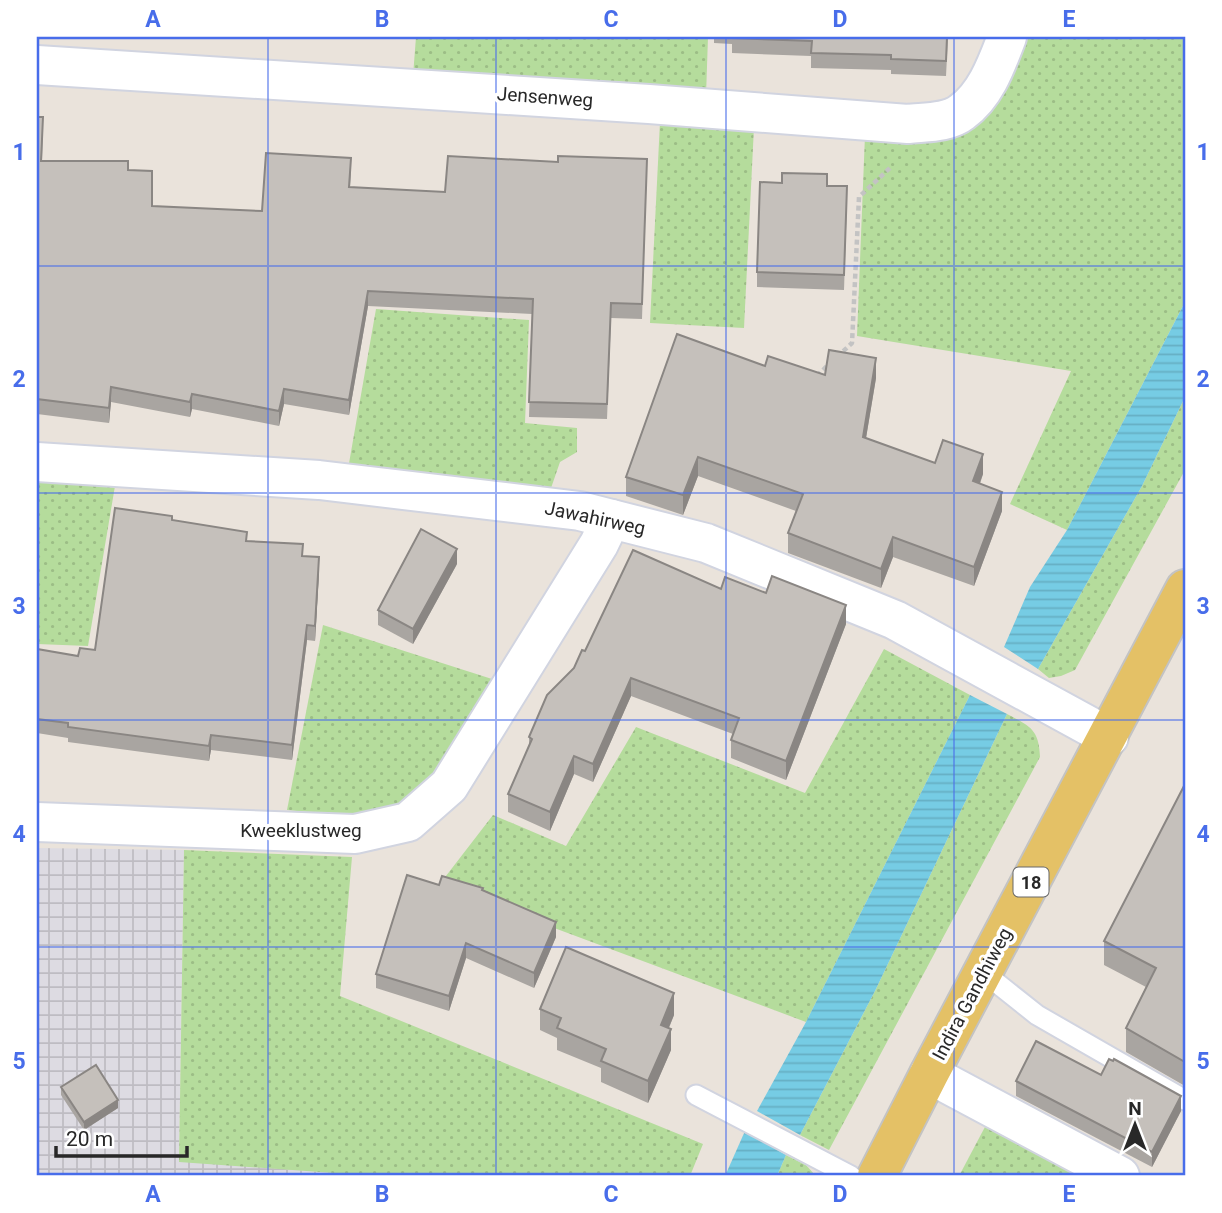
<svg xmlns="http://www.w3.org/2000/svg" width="1222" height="1213" font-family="Roboto,sans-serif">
<defs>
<pattern id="industrial-grid" width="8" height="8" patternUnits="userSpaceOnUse" patternTransform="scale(1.75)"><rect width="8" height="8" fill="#dddbe2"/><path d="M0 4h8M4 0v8" fill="none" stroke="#bebcc2"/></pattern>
<pattern id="grass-dots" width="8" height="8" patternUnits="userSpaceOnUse" patternTransform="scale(1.75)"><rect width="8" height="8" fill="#b5dc9c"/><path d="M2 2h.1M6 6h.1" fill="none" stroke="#9cbd86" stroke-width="1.8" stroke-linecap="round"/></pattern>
<pattern id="water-rules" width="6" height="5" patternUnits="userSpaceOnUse" patternTransform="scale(1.75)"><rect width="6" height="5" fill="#76cce4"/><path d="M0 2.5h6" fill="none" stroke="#66afc4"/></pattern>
</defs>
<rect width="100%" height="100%" fill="#eae3db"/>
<polygon fill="url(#industrial-grid)" points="37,848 184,850 179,1161 376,1176 37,1176"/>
<g fill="url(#grass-dots)">
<polygon points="416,37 708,37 706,96 413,76"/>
<polygon points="1018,37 1185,37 1185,302 1067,530 1010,504 1071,371 857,336 865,135 911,140"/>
<polygon points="660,122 754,127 744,328 650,323"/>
<polygon points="376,309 529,320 525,423 577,428 577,452 560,462 550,491 348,469"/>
<polygon points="1185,397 1185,470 1075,670 1061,676 1049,678 1038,669 1142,486"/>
<polygon points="37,482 115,486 88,646 37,644"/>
<polygon points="323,625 517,687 445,793 376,813 337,815 287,810"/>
<polygon points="884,649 970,695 806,1022 439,885 493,815 566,846 636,727 805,793"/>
<path d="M1007 714C1030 726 1039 729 1040 757L829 1150 800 1135 875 991Z"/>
<polygon points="184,850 352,857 340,996 703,1144 690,1176 376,1176 179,1162"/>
<polygon points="986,1125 1095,1176 959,1176"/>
<polygon points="786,1155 806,1165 814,1174 812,1176 777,1176"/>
</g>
<g fill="url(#water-rules)">
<polygon points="1185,302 1185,397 1142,486 1038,669 1004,647 1030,587 1067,530"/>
<polygon points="970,695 1007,714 875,991 800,1135 757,1111 806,1022"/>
<polygon points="745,1131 786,1155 777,1176 725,1176"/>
</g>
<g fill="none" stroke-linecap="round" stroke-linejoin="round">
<defs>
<g id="lane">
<polyline points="983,972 1037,1015 1185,1100"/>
<polyline points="696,1095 851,1176"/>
</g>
<g id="street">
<path d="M37 65 649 104 908 124C926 122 948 123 962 112 986 95 997 63 1007 37"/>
<polyline points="37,462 319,480 580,511 706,543 895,620 1109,737"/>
<polyline points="37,822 355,834 408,822 449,786 599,544 611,519"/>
<polyline points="929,1074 1120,1176"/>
</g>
<polyline id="primary" points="877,1176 929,1074 1185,589"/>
</defs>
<use href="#lane" stroke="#d1d4e0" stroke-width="23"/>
<use href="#street" stroke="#d1d4e0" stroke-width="42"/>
<use href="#primary" stroke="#c3c3c3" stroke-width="42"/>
<g stroke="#c3c3c3" stroke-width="4.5" stroke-dasharray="5 3.5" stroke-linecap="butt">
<polyline points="837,357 852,343 859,197 892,166"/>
<polyline points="817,376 830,363"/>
</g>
<use href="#lane" stroke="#fff" stroke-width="19"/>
<use href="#street" stroke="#fff" stroke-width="38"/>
<use href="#primary" stroke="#e4c166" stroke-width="38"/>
</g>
<g fill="#a9a5a1">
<polygon points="714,37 948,37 946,76 891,74 891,70 811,68 811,56 732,53 732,44 714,43"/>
<polygon points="37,117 43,132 42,161 128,170 152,206 262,211 351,173 350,187 445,192 558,162 647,159 642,319 611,318 607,419 529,417 532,314 368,306 349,415 284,404 279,426 192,409 190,417 111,402 109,423 37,414"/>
<polygon points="827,186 847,201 844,290 757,287 757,272"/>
<polygon points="765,366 825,375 876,378 866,438 935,463 983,474 980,484 1002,511 974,586 893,557 881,588 788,553 788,533 796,511 698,476 683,515 626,496 626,477"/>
<polygon points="172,520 303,556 319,572 315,641 307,640 292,760 211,750 209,761 68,742 68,738 37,733 37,649 78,656 95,650"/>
<polygon points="457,564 413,644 378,625 378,610"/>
<polygon points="721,589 846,624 786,780 731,758 731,740 733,734 631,696 593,782 574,774 550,831 508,812 508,794 529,747 529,737 585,651"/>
<polygon points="1185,784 1185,1086 1126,1052 1126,1028 1146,987 1104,965 1104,941"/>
<polygon points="439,885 483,890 556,937 534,988 466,958 449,1011 376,988 376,974"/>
<polygon points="540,1009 674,1015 669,1028 671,1050 648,1103 601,1082 601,1068 557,1050 557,1038 540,1030"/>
<polygon points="1101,1075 1181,1111 1152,1167 1016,1096 1016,1081"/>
<polygon points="61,1087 118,1108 84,1130 61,1095"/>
</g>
<g fill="#8a8683">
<polygon points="368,291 368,306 349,415 349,400"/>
<polygon points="876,358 876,378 863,456 863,437"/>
<polygon points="111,387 111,402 109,423 109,408"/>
<polygon points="284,389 284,404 279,426 279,411"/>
<polygon points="192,394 192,409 190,417 190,402"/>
<polygon points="983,454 983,474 973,501 973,481"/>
<polygon points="698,457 698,476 683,515 683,495"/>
<polygon points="1002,492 1002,511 974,586 974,567"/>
<polygon points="893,537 893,557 881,588 881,569"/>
<polygon points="457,549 457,564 413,644 413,629"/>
<polygon points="319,557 319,572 315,641 315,626"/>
<polygon points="846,605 846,624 786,780 786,761"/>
<polygon points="307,625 307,640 292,760 292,745"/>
<polygon points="631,678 631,696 593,782 593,764"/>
<polygon points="211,735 211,750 209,761 209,746"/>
<polygon points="574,756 574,774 550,831 550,812"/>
<polygon points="556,922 556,937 534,988 534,973"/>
<polygon points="466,943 466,958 449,1011 449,996"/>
<polygon points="674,993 674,1015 661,1046 661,1025"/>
<polygon points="671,1029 671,1050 648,1103 648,1081"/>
<polygon points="1181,1096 1181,1111 1152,1167 1152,1152"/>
<polygon points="118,1100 118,1108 84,1130 84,1122"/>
</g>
<g fill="#c5c0bb" stroke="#8a8683" stroke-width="2">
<polygon points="732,37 947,37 946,61 891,59 891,55 811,53 812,41 732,38"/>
<polygon points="37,117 43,117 41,161 128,161 128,170 152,171 152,206 262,211 266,153 351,158 349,187 445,192 448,156 558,162 558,156 647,159 642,304 611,303 607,404 529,402 533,299 368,291 349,400 284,389 279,411 192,394 190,402 111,387 109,408 37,399"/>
<polygon points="782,173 827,174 827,186 847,186 844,275 757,272 760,182 782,183"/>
<polygon points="677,334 765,366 768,356 825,375 829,350 876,358 863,437 935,463 943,440 983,454 973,481 1002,492 974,567 893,537 881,569 788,533 803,494 698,457 683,495 626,477"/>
<polygon points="115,508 172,516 172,520 247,532 246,541 303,544 302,556 319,557 315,626 307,625 292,745 211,735 209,746 68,727 68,723 37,719 37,649 78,656 80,648 95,650"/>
<polygon points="421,529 457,549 413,629 378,610"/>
<polygon points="633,550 721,589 725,577 766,593 772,576 846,605 786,761 731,740 739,718 631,678 593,764 574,756 550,812 508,794 532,739 529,737 547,695 574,668 582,650 585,651"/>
<polygon points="1185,784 1185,1062 1126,1028 1156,968 1104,941"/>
<polygon points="407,875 439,885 442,876 483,888 482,890 556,922 534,973 466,943 449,996 376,974"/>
<polygon points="566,947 674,993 661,1025 671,1029 648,1081 601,1061 606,1049 557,1028 561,1018 540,1009"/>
<polygon points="1036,1041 1101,1075 1109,1059 1113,1061 1114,1059 1181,1096 1152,1152 1016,1081"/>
<polygon points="96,1065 118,1100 84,1122 61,1087"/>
</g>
<path fill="none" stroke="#486dea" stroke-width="2" stroke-opacity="0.55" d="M268 37V1176M496 37V1176M726 37V1176M954 37V1176M37 266H1185M37 493H1185M37 720H1185M37 947H1185"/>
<g text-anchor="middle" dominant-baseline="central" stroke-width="7" stroke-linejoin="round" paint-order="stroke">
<rect fill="#fff" stroke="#686868" stroke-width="2" x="1013.5" y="867.5" width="35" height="29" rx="5"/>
<g font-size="18" font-weight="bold" fill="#282828">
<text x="1031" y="882">18</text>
</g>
<g font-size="19" fill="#282828" stroke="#fff">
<text transform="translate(545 97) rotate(4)">Jensenweg</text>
<text transform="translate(595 518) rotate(12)">Jawahirweg</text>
<text x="301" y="830">Kweeklustweg</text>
<text transform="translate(972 994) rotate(-62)">Indira Gandhiweg</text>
</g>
</g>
<rect width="1222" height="1213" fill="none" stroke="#ffffff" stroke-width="77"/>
<g transform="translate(1135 1125)" stroke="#ffffff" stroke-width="5" paint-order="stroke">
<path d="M0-5L12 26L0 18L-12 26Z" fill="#282828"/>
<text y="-10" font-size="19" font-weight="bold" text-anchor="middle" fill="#282828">N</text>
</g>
<path d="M56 1146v10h131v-10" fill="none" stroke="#282828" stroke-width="3.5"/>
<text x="66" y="1146" font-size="21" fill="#282828" stroke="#ffffff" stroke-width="5" paint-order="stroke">20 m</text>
<rect x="38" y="38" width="1146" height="1136" fill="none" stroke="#486dea" stroke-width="2.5"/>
<g font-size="23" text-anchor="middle" font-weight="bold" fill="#486dea">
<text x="153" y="27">A</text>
<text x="382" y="27">B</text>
<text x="611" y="27">C</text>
<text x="840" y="27">D</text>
<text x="1069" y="27">E</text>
<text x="19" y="160">1</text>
<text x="1203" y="160">1</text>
<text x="19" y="387">2</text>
<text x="1203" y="387">2</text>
<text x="19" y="614">3</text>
<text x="1203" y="614">3</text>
<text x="19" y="842">4</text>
<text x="1203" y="842">4</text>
<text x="19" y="1069">5</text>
<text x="1203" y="1069">5</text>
<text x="153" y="1202">A</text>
<text x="382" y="1202">B</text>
<text x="611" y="1202">C</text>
<text x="840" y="1202">D</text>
<text x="1069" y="1202">E</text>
</g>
</svg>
